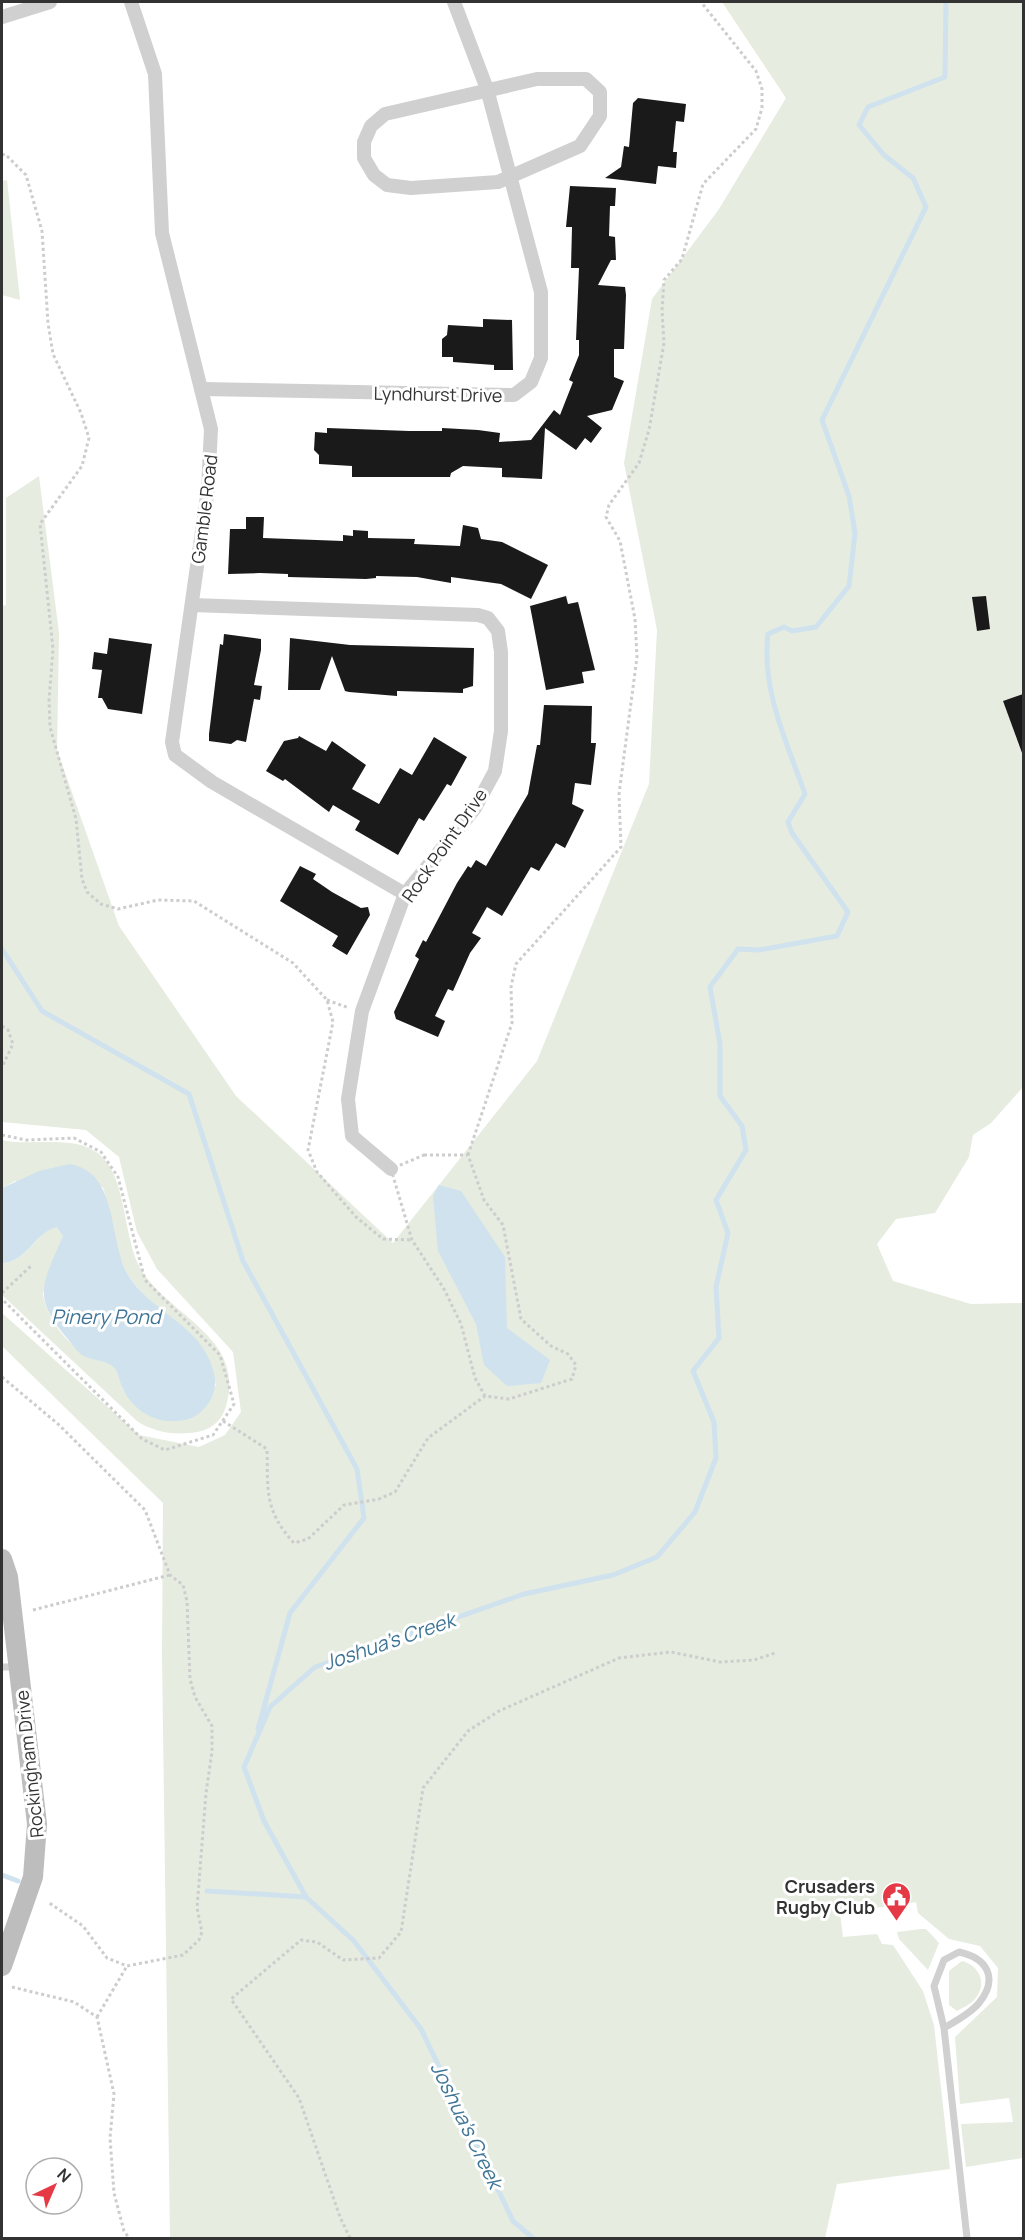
<svg xmlns="http://www.w3.org/2000/svg" width="1025" height="2240" font-family="Manrope,sans-serif">
<rect width="100%" height="100%" fill="#fff"/>
<g fill="#e6ecdf">
<polygon points="722,2 1023,2 1024,694 1003,701 1023,757 1023,1087 991,1123 973,1135 969,1157 935,1213 896,1219 877,1244 893,1281 971,1304 1023,1303 1023,2158 966,2167 961,2124 1013,2122 1009,2098 960,2104 955,2037 997,1997 998,1968 980,1946 949,1939 918,1913 916,1902 840,1913 843,1937 877,1934 882,1944 893,1945 923,1991 934,2025 950,2169 837,2184 825,2238 170,2238 162,1654 163,1503 2,1346 2,1313 139,1435 199,1447 225,1435 241,1412 233,1352 157,1269 137,1232 119,1157 86,1130 2,1122 2,606 6,605 6,498 39,476 59,633 57,750 119,926 236,1096 393,1243 537,1061 649,784 657,630 624,463 652,299 719,209 786,98"/>
<polygon points="7,180 20,300 2,295 2,181"/>
<path d="M2 1140C31 1147 74 1134 99 1154 126 1176 123 1232 138 1264 163 1315 247 1334 226 1406 221 1424 207 1432 189 1433 170 1435 152 1431 137 1421L2 1295V1263C26 1263 36 1232 57 1226L62 1231 63 1236 43 1293C45 1317 68 1346 90 1357 97 1361 105 1361 112 1365 119 1369 121 1383 123 1390L216 1386C207 1325 158 1320 129 1276 113 1251 112 1215 103 1187L15 1181 2 1188Z"/>
<polygon points="921,1929 926,1929 939,1943 928,1970 899,1939 897,1932"/>
<path d="M962 1961C980 1966 989 1985 973 2001 969 2005 962 2008 957 2011L949 2005V1971Z"/>
</g>
<g fill="#cfe2ee">
<path d="M70 1164C119 1173 108 1238 127 1273 149 1312 201 1324 213 1370 217 1382 215 1394 208 1404 198 1417 189 1421 173 1421 152 1422 132 1408 123 1389 119 1382 119 1369 111 1365 105 1361 93 1360 86 1357 78 1354 72 1344 67 1338 31 1297 43 1283 63 1236L57 1227C35 1232 26 1263 2 1263V1188L39 1171Z"/>
<polygon points="439,1185 461,1191 505,1257 507,1328 550,1360 541,1383 507,1386 484,1365 476,1324 438,1251 433,1196"/>
</g>
<g fill="none" stroke-linecap="round" stroke-linejoin="round">
<g stroke="#cfe2ee" stroke-width="5">
<polyline points="2,949 42,1011 189,1094 243,1261 357,1469 364,1518 290,1613 258,1729"/>
<polyline points="2,1875 18,1881"/>
<polyline points="207,1891 306,1897"/>
<path d="M533 2238 513 2221 421 2029 354 1941 306 1897 264 1821 244 1767 270 1707 315 1667 524 1594 613 1575 657 1557 695 1512 716 1458 714 1422 693 1371 719 1338 716 1287 728 1233 716 1200 746 1150 742 1126 720 1096V1044L710 987 738 949 759 950 837 936 848 912 792 833 788 822 805 794C787 743 761 689 768 634L784 627 792 631 816 627 849 586 855 533 849 496 822 420 926 207 913 178 884 155 859 125 868 107 945 77 946 2"/>
</g>
</g>
<g fill="#1a1a1a">
<polygon points="638,98 686,104 684,122 676,121 673,152 677,152 676,168 658,166 656,184 605,178 621,167 624,146 629,147 633,103"/>
<polygon points="570,186 616,188 615,206 610,206 609,236 615,237 616,260 611,260 598,285 625,287 626,295 624,349 614,349 614,377 624,381 612,410 587,416 602,428 591,443 585,438 576,450 545,428 542,479 502,477 502,468 463,466 451,473 450,477 352,477 352,466 319,464 319,455 314,450 315,432 327,433 327,428 409,431 442,431 442,428 478,430 500,433 499,442 531,440 554,410 560,415 573,382 569,380 579,355 579,340 576,340 579,268 571,268 572,227 566,227"/>
<polygon points="483,319 512,320 513,370 494,370 494,365 453,362 453,357 442,357 442,339 447,335 448,325 483,327"/>
<polygon points="246,517 264,517 263,538 343,541 343,535 353,536 353,530 368,531 368,538 415,539 414,544 460,546 463,525 478,528 481,539 502,542 548,565 531,599 501,584 451,577 451,583 417,577 376,576 376,578 366,579 288,577 288,574 260,573 228,574 230,529 246,529"/>
<polygon points="566,596 568,604 578,602 595,670 582,672 584,683 546,690 530,606"/>
<polygon points="986,596 990,629 977,631 972,597"/>
<polygon points="224,634 261,639 261,650 254,685 262,686 260,700 254,699 246,742 237,740 231,744 209,741 209,734 220,644 223,645"/>
<polygon points="109,638 152,644 142,714 108,709 102,698 98,698 102,670 92,669 94,652 107,654"/>
<polygon points="290,638 350,645 474,648 473,686 463,689 463,693 397,691 397,696 349,692 345,691 332,656 320,690 288,690"/>
<polygon points="1023,694 1023,752 1022,753 1003,701"/>
<polygon points="544,705 592,706 591,743 596,743 591,785 575,783 572,804 584,810 565,848 556,843 539,871 531,867 502,916 487,907 472,933 481,938 470,953 453,991 448,989 435,1016 445,1021 438,1037 396,1019 394,1012 419,959 415,956 423,940 426,942 457,883 468,866 471,868 476,860 486,866 528,794 537,745 540,745"/>
<polygon points="299,736 326,751 332,741 366,765 352,789 379,804 400,768 412,775 434,737 467,757 451,786 447,784 424,821 419,818 398,855 355,830 360,821 333,805 329,812 285,779 283,781 266,771 284,741 298,738"/>
<polygon points="300,866 316,874 313,879 332,892 361,908 368,907 370,915 347,955 332,946 338,936 280,901"/>
</g>
<g fill="none" stroke-linecap="round" stroke-linejoin="round">
<g stroke="#cdcdcd" stroke-width="3" stroke-dasharray="3 3" stroke-linecap="butt">
<polyline points="2,155 5,154 26,175 42,231 48,323 53,354 81,413 89,438 82,466 40,524 53,649 49,700 50,727 76,819 82,879 87,892 101,904 118,909 158,900 194,901 293,963 327,1000 333,1022 308,1150 317,1172 356,1217 383,1239 412,1240"/>
<polyline points="327,1000 349,1008"/>
<polyline points="2,1026 8,1030 13,1044 2,1067"/>
<polyline points="2,1135 26,1140 74,1138 101,1152 118,1177 145,1280 220,1355 234,1404 213,1435 165,1450 142,1439 2,1299"/>
<polygon points="424,1155 468,1155 484,1200 503,1225 521,1319 551,1346 568,1354 576,1365 572,1379 509,1399 485,1396 475,1378 461,1324 444,1289 412,1240 391,1169"/>
<polyline points="468,1155 512,1023 511,987 516,964 621,847 619,794 637,657 635,619 620,541 606,517 609,505 639,463 649,430 664,343 662,311 664,280 682,259 703,184 756,129 762,108 762,89 756,71 701,2"/>
<polyline points="2,1293 31,1266"/>
<polyline points="2,1377 58,1424 145,1510 170,1575 183,1585 187,1601 190,1679 195,1697 212,1726 212,1752 206,1793 197,1908 202,1932 199,1940 183,1955 127,1966 107,1958 83,1926 48,1902"/>
<path d="M223 1421 267 1449C268 1491 264 1510 294 1543L308 1539 344 1505 379 1499 395 1492 428 1438 485 1396"/>
<polyline points="33,1610 170,1575"/>
<polyline points="12,1987 74,2002 97,2017 114,2094 110,2138 114,2193 124,2231 129,2238"/>
<polyline points="97,2017 127,1966"/>
<polyline points="350,2238 340,2217 299,2098 231,1999 301,1940 317,1942 343,1960 379,1958 401,1932 423,1788 468,1731 499,1711 619,1658 671,1652 720,1662 754,1660 775,1653"/>
</g>
<g stroke="#d0d0d0" stroke-width="7">
<polyline points="2,1667 16,1667"/>
<path d="M944 2028C956 2021 971 2013 979 2003 999 1978 987 1958 959 1952L944 1960 934 1986 944 2028 967 2238"/>
</g>
<g stroke="#d0d0d0" stroke-width="14">
<polyline points="131,2 155,74 162,233 211,429 208,489 172,742 175,755 212,782 405,894"/>
<polyline points="2,17 50,2"/>
<polygon points="537,79 586,79 600,92 600,116 580,146 498,182 411,188 387,185 374,175 364,158 364,142 371,126 385,114"/>
<polyline points="201,389 514,395 531,382 541,358 541,292 487,89 454,2"/>
<polyline points="192,605 478,615 488,618 498,631 501,652 501,731 495,771 475,808 405,894 362,1011 348,1099 352,1136 391,1169"/>
</g>
<polyline stroke="#bdbdbd" stroke-width="20" points="2,1559 8,1577 37,1824 33,1877 2,1966"/>
</g>
<defs>
<symbol id="civic-pin" viewBox="-11 -11 22 30"><path d="M0 17L-7.5 6A9.5 9.5 0 1 1 7.5 6Z" fill="#e63946" stroke="#fff"/><path d="M-.6-6.5H3V-4.5H.6V-3L4-1V1h2V6H-6V1h2V-1L-.6-3ZM-1.2 2.5V6h2.4V2.5Z" fill="#fff"/></symbol>
</defs>
<g fill-rule="evenodd">
<use href="#civic-pin" x="880" y="1880" width="33" height="45"/>
</g>
<g text-anchor="middle" dominant-baseline="central" stroke-width="6" stroke-linejoin="round" paint-order="stroke">
<g font-size="18" fill="#333" stroke="#fff">
<text transform="translate(438 394) rotate(1)">Lyndhurst Drive</text>
<text transform="translate(204 509) rotate(-83)">Gamble Road</text>
<text transform="translate(444 845) rotate(-55)">Rock Point Drive</text>
<text transform="translate(29 1764) rotate(-96)">Rockingham Drive</text>
</g>
<g font-size="18" font-weight="bold" fill="#333" stroke="#fff" text-anchor="end">
<text x="875" y="1886">Crusaders<tspan x="875" dy="21">Rugby Club</tspan></text>
</g>
<g font-size="20" font-style="italic" fill="#3f7597" stroke="#fff">
<text x="106" y="1316">Pinery Pond</text>
<text transform="translate(389 1641) rotate(-19)">Joshua's Creek</text>
<text transform="translate(467 2125) rotate(64)">Joshua's Creek</text>
</g>
</g>
<rect width="1025" height="2240" fill="none" stroke="#333333" stroke-width="6"/>
<g transform="translate(54 2186) rotate(44)"><circle r="28" fill="#ffffff" stroke="#adadad" stroke-width="1.5"/>
<path d="M0-4.5L10 22L0 15L-10 22Z" fill="#e63946"/>
<text y="-9" font-size="16" font-weight="bold" text-anchor="middle" fill="#333333">N</text>
</g>
</svg>
